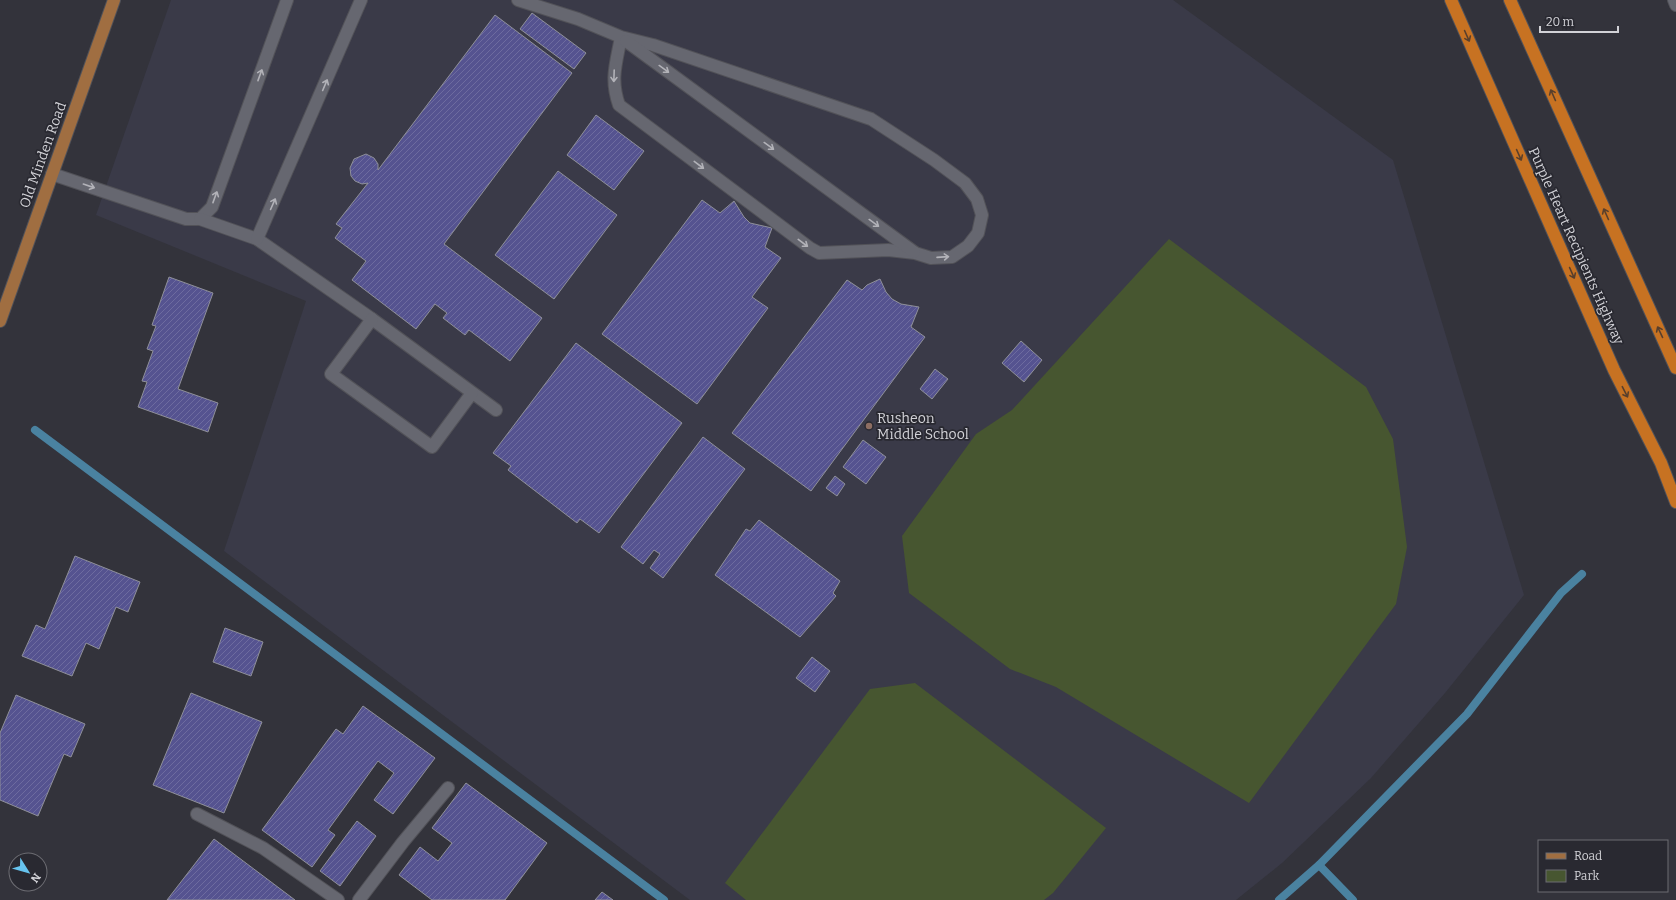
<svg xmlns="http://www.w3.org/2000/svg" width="1676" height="900" font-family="Bitter,serif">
<defs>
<pattern id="building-hatch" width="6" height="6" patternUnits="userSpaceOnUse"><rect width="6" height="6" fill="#555390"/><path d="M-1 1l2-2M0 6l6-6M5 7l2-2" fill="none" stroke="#6d6b9f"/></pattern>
</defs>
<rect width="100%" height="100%" fill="#33333b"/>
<polygon fill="#3a3a48" points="171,0 1173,0 1393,160 1524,595 1445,693 1371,778 1282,863 1236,900 690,900 224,551 306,301 96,215"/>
<g fill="#475630">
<polygon points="1169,239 1366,387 1393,439 1407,547 1396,604 1249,803 1056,687 1010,669 909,593 902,536 976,434 1012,410"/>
<polygon points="915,683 1106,828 1053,893 1044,900 746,900 725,883 870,689"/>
</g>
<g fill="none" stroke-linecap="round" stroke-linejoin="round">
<g stroke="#4a82a0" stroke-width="8">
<polyline points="35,430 664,900"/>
<polyline points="1319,865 1353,900"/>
<polyline points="1279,900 1319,865 1467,714 1561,593 1582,574"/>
</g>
</g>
<g fill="url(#building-hatch)" stroke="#8f9099">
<polygon points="532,13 586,53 574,69 520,29"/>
<polygon points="495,15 572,73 444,244 542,318 510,361 469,330 465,335 443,318 447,313 435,304 416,329 352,280 366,261 335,238 342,228 336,224 368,183 362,184 355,181 351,176 350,168 354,159 366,154 374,158 378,164 378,170"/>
<polygon points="596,115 644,151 614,190 567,155"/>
<polygon points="558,171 617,215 554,299 495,255"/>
<polygon points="702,200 720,213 734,201 744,217 750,223 772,228 765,247 781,258 752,297 768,308 697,404 602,334"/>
<polygon points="169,277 213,293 178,389 218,403 208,432 138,407 147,382 142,381 153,351 147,349 156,326 152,325"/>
<polygon points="880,279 886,292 892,299 901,304 919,307 911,327 925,337 811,491 732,433 847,280 862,290 867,285"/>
<polygon points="1021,341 1042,360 1024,382 1002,363"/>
<polygon points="576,343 682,423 599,533 580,519 577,523 508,470 511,466 493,453"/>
<polygon points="935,369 948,379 932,399 920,389"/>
<polygon points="703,437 745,469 663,578 650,568 660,554 654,550 643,564 621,547"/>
<polygon points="863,440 886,457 866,484 843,467"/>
<polygon points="835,476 845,484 837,496 826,488"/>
<polygon points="759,520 840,581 833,593 836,596 800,637 715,575 746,529 750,531"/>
<polygon points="75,556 140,582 128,612 116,607 99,649 86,643 72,676 22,656 36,625 45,629"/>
<polygon points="225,628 263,642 251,676 213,662"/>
<polygon points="812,657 830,671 815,692 796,678"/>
<polygon points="191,693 262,722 224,813 153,785"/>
<polygon points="16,695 85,724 71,757 64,754 38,816 0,800 0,733"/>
<polygon points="363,706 435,758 393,814 374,800 394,773 378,761 328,830 335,835 312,867 262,830 336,729 343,734"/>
<polygon points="466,783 547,843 505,900 432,900 399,875 420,847 438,861 452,843 432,828"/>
<polygon points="357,821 376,836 340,886 320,871"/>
<polygon points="214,839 295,900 167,900"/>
<polygon points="602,892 613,900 595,900"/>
</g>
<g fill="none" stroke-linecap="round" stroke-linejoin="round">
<defs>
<g id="minor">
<path d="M518 0 578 19 621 37 653 45 871 119 934 160 965 183 977 199 982 215 978 233 968 246 952 257 931 258 915 253 888 250 819 253 810 248 619 105C610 79 616 64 621 37"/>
<polyline points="1674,0 1676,5"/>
<polyline points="626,41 914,252"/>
<polyline points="52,174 186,219 200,219 212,207 287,0"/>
<polyline points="200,219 257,239 372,319 496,410"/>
<polyline points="257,239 361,0"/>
<polyline points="372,319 331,374 432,447 472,393"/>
<polyline points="197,814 263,848 338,900"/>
<polyline points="359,900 403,842 448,788"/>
</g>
<polyline id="major" points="0,321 114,0"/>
<g id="highway">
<polyline points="1451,0 1614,370 1661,463 1676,502"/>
<polyline points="1510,0 1676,368"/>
</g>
</defs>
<use href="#minor" stroke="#525258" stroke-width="14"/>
<use href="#major" stroke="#525258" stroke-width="14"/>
<use href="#highway" stroke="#525258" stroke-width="14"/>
<use href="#minor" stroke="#666770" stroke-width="12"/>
<use href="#major" stroke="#a06e41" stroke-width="12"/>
<use href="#highway" stroke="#c77222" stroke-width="12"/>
</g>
<defs><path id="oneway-shaft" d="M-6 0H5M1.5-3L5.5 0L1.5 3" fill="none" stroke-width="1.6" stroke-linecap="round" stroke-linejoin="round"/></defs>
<g stroke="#583f2c">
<use href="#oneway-shaft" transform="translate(1467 36) rotate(66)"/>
<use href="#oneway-shaft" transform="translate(1553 95) rotate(-114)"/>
<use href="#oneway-shaft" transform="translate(1519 155) rotate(66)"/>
<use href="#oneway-shaft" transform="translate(1606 214) rotate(-114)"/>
<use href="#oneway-shaft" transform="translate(1572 273) rotate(66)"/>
<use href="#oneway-shaft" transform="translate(1660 332) rotate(-115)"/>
<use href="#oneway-shaft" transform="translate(1625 392) rotate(63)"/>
</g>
<g stroke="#b2b2b8">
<use href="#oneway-shaft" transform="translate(664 69) rotate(36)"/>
<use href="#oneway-shaft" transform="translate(260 75) rotate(-70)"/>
<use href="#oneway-shaft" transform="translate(614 76) rotate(92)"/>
<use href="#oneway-shaft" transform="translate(325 85) rotate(-67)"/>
<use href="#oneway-shaft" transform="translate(769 146) rotate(36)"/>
<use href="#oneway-shaft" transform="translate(699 165) rotate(37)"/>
<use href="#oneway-shaft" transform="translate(89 186) rotate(19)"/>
<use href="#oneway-shaft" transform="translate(215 197) rotate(-70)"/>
<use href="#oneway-shaft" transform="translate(273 204) rotate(-66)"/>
<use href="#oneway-shaft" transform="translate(874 223) rotate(36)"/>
<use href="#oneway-shaft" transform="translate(803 243) rotate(37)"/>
<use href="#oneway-shaft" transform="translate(943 257) rotate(-4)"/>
</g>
<circle fill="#8d6e63" stroke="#292931" stroke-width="1.5" cx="869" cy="426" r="4"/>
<g text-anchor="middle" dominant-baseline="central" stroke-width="3.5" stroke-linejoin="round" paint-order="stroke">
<g font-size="14" fill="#d2d2d7" stroke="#292931">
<text transform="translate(43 155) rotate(-70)">Old Minden Road</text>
<text transform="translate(1576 246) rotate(66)">Purple Heart Recipients Highway</text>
</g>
<g font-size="14" fill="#d2d2d7" stroke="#292931" text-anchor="start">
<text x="877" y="418">Rusheon<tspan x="877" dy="16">Middle School</tspan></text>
</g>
</g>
<rect x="1538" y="840" width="130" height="52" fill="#292931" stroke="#6d6d73"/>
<rect x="1546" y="853" width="20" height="6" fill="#a06e41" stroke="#6d6d73"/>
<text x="1574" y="860" font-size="12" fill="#d2d2d7">Road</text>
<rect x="1546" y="870" width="20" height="12" fill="#475630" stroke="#6d6d73"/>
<text x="1574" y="880" font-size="12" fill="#d2d2d7">Park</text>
<g transform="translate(28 872) rotate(127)"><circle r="19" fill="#292931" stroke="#6d6d73"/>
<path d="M0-3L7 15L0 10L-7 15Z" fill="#67c4ef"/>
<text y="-6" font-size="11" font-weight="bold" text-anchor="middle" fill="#d2d2d7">N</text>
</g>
<path d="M1540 26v6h78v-6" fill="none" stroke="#d2d2d7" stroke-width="2"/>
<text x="1546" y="26" font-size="12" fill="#d2d2d7" stroke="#292931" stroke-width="3" paint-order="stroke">20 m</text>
</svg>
